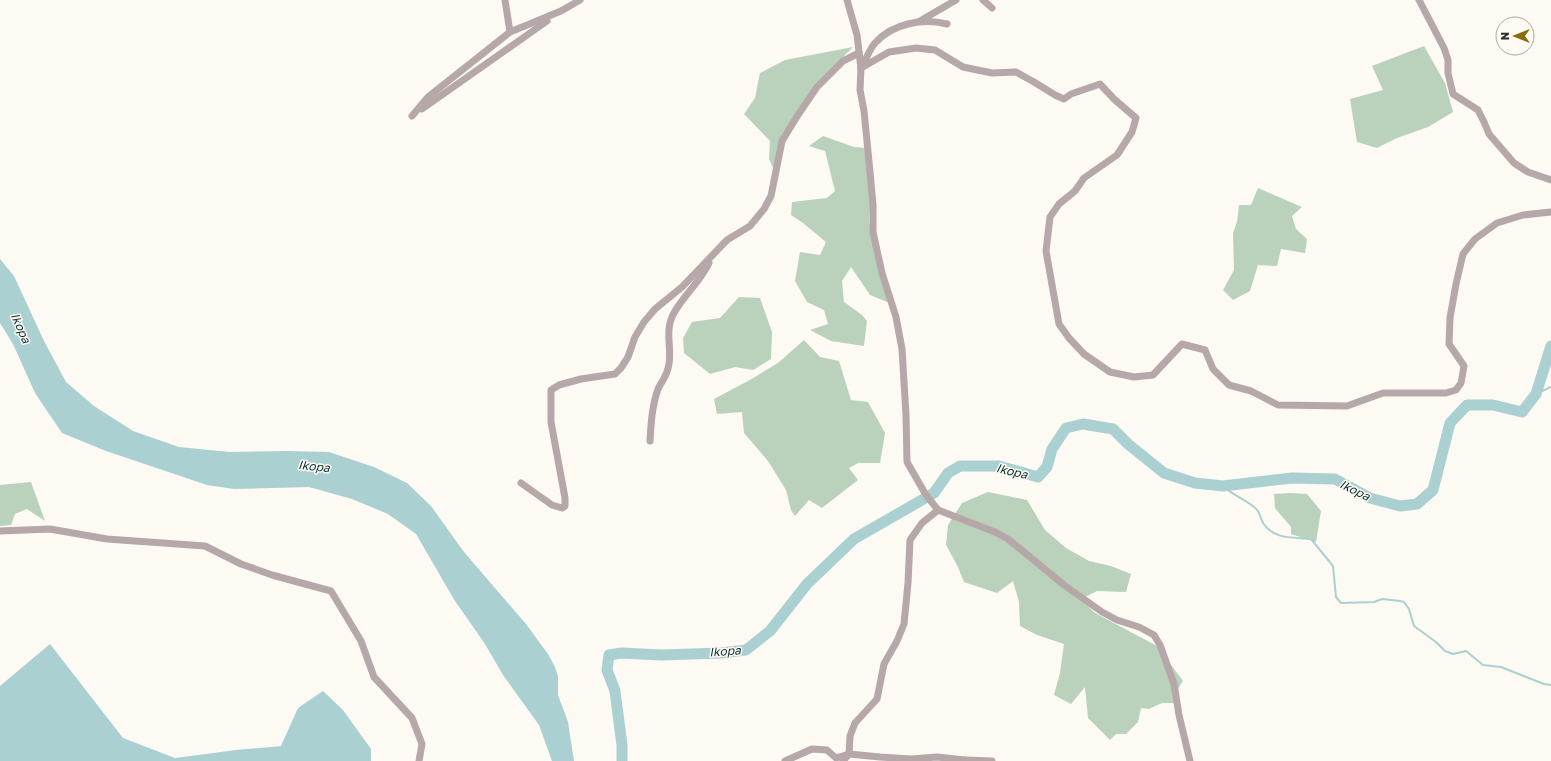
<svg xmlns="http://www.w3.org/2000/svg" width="1551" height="761" font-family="'Golos Text',sans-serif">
<rect width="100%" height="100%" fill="#fdf9f3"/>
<g fill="#bad2bb">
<polygon points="1424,46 1445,83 1453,112 1428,127 1397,138 1377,148 1357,142 1350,99 1383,90 1372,66"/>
<polygon points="853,47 837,63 791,129 774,170 769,159 770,141 744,114 755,98 760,73 785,60"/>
<polygon points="823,136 854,147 866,148 871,192 869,221 877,259 890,303 870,295 851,267 842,281 844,302 862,315 867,321 864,346 831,341 810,330 828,324 824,310 807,302 795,281 800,252 820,255 826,242 803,223 791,215 792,202 827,198 835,191 825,151 809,146"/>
<polygon points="1258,188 1302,207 1292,216 1296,229 1307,239 1305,253 1281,249 1277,266 1258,265 1250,291 1233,300 1223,290 1234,270 1233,233 1237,222 1239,205 1251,205"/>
<polygon points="739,297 760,298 772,332 771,359 753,370 735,367 710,374 684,353 683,338 692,322 720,318"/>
<polygon points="804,340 820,357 839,361 851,400 868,402 885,433 880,463 858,463 849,468 858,480 822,508 809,500 795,516 791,510 786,490 768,461 744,433 742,412 717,414 714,399 748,381 778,363"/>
<polygon points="31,482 45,521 27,509 15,514 11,525 0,526 0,485"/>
<polygon points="988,492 1027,500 1045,530 1066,548 1089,561 1111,566 1131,574 1126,592 1097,591 1081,599 1095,613 1157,646 1183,681 1176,692 1174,703 1162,703 1149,709 1141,708 1138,722 1126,734 1116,734 1110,740 1088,718 1085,687 1071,704 1054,695 1060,673 1064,644 1037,635 1020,626 1019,602 1013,581 997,593 964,582 957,565 946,545 948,525 962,503"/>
<polygon points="1290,493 1307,494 1321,511 1316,542 1291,534 1291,527 1275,508 1274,494"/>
</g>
<g fill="#aad0d2">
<polygon points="0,259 14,276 44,341 66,382 94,406 133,431 179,447 229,452 286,451 329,452 374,467 407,483 431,506 464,552 526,624 548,654 555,667 558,676 558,695 568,722 574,761 552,761 539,725 503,675 485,644 455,601 416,534 388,514 352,499 309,487 234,489 207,485 106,451 62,433 35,393 13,344 0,323"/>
<polygon points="50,644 123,738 175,758 236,750 281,746 298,708 323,691 343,710 371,749 371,761 0,761 0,686"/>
</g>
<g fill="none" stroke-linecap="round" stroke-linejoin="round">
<g stroke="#aad0d2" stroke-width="2">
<polyline points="1536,394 1551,387"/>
<path d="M1223 486C1232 495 1245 499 1254 507 1260 511 1260 517 1263 523 1274 540 1293 537 1311 539L1333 566 1336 597 1341 603 1374 602 1382 599 1400 601 1404 602 1409 609 1414 626 1436 642 1445 651 1453 654 1466 651 1483 665 1501 667 1544 684 1551 685"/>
</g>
<polyline stroke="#aad0d2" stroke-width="11" points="622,761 622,745 615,691 607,670 609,655 622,653 661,655 721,653 746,650 770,631 807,584 854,539 934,493 948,473 960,466 999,466 1038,477 1047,467 1052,449 1066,428 1083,424 1113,429 1128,444 1164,473 1195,483 1223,486 1292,478 1335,479 1370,498 1400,506 1417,504 1433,490 1450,423 1467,405 1493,405 1522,412 1536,394 1551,346"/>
<g stroke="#b6a7a9" stroke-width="7">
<polyline points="505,0 510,32"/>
<polyline points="847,0 857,35 861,68 860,90 864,111 870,172 873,205 873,232 882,273 896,317 902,349 906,415 907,462 926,495 938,510 995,532 1008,539 1064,585 1102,612 1117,620 1139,627 1154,635 1160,645 1174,684 1179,715 1190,761"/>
<polyline points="983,0 992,8"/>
<polyline points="1419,0 1444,48 1448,60 1448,73 1453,94 1478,110 1484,122 1489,134 1514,163 1528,172 1551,180"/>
<polyline points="920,21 956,0"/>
<polyline points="861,68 889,52 916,48 935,50 963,67 992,73 1016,72 1034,82 1055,95 1064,99 1071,94 1100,84 1114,99 1136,118 1132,132 1117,155 1084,178 1075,191 1059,204 1050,217 1046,251 1059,324 1069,338 1084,354 1110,372 1134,377 1153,375 1182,344 1205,350 1213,369 1229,385 1251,391 1278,405 1347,406 1383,393 1446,393 1456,390 1461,383 1464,366 1449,344 1450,318 1456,284 1463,254 1475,239 1497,223 1523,215 1551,212"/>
<path d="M861 68C866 60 869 50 875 43 893 23 923 18 947 24"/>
<polyline points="422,109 547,21"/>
<polyline points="412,116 428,97 510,32 561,11 580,0"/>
<path d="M650 441C651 423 652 406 658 389 662 380 667 377 669 364 672 347 664 330 674 313 684 295 700 282 709 263"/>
<polyline points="521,483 552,505 562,508 565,506 565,498 551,422 551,390 559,385 581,379 615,374 621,368 628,357 635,337 644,322 655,309 682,287 727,240 750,226 764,209 771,196 782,141 798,115 817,87 843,61 859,53"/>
<polyline points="0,531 50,529 107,539 205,546 241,564 272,575 331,591 361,641 374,677 412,718 422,744 419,761"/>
<polyline points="785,761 812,749 827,750 836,758 849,754 880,757 911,759 937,757 965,760"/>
<polyline points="843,761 849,754 850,736 855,723 877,699 884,664 897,641 904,624 908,583 910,540 922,523 938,510"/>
<polyline points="962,761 965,760 992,761"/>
</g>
</g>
<g text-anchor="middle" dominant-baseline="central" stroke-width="3" stroke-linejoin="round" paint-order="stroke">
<g font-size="12" font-style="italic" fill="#0a3132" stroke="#fdf9f3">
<text transform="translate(21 328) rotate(66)">Ikopa</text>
<text transform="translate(314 466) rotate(6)">Ikopa</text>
<text transform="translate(1012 471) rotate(13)">Ikopa</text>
<text transform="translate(1355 490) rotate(26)">Ikopa</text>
<text transform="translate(725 651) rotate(-4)">Ikopa</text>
</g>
</g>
<g transform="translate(1515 36) rotate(270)"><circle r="19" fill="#fdf9f3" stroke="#aaa7a2"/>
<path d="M0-3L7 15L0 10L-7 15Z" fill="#896d0d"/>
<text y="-6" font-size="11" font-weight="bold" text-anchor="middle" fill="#2d2c29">N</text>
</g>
</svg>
